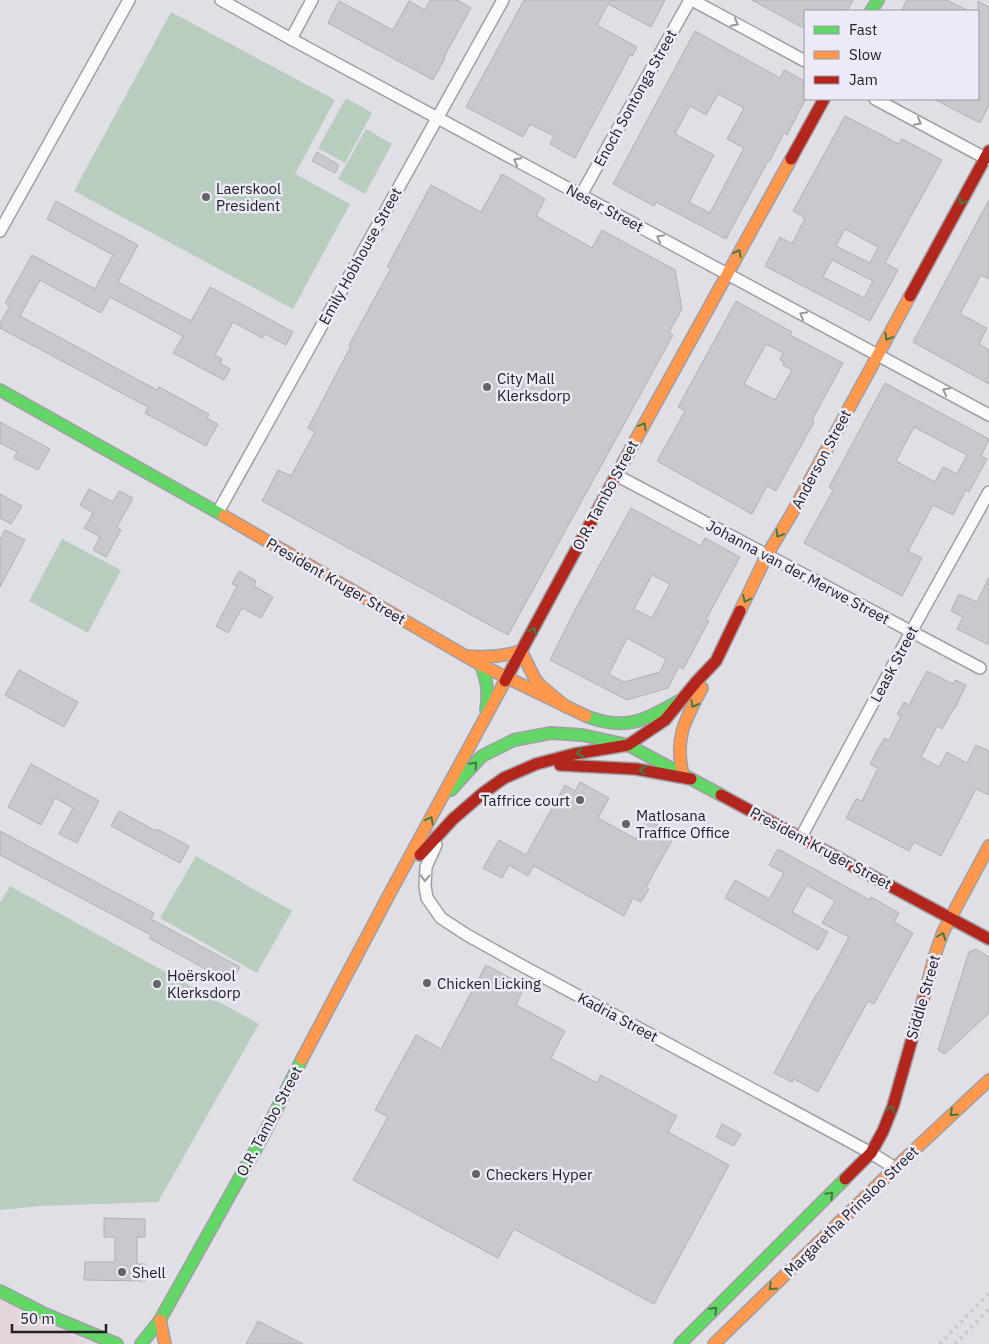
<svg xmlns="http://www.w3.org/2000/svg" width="989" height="1344" font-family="'IBM Plex Sans',sans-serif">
<rect width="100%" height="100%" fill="#e0dfe6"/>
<polygon fill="#e4d5da" points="0,1297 90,1344 0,1344"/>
<g fill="#b8cdbe">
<polygon points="171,12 335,100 295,174 350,204 293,309 74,191"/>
<polygon points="346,98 372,113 345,163 318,148"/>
<polygon points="366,129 392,144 365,194 338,179"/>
<polygon points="62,539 121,570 88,633 29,601"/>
<polygon points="196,856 292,911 257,973 160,918"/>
<polygon points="10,886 259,1024 158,1202 41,1206 0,1210 0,903"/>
</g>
<g fill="#c9c8cd" stroke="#b2b1b6" fill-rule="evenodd">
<polygon points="430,0 457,0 471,8 444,57 445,58 433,80 328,23 339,1 393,30 409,1 425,10"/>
<polygon points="524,0 665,0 651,27 608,4 597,25 637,47 632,56 630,55 575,158 550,144 554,136 530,124 523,137 466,107"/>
<polygon points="752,0 853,0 847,11 805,11 805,29"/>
<polygon points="907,0 947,0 969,11 901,11"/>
<polygon points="978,1 989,7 989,105 980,123 934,99 978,99"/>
<path d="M695 31 780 78 784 70 805 81V100L787 135 784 133 769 162 768 161 726 239 656 202 654 206 613 184ZM718 94 744 108 727 139 744 148 710 213 689 202 714 155 675 134 690 106 706 115Z"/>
<path d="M845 116 899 144 902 139 942 160 885 263 898 270 870 321 765 266 780 237 792 244 805 218 793 211ZM845 229 878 247 870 263 836 246ZM832 260 873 281 864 298 823 277Z"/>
<polygon points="317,152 339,165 335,173 312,161"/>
<polygon points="502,174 545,199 536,216 592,248 602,230 675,270 682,309 669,332 673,335 508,635 262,501 278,470 291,476 315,432 308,428 351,346 349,345 391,268 387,267 431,185 481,212"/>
<polygon points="989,200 989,279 981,275 960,314 987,328 979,344 989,350 989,384 913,342"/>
<polygon points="56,201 138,245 118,282 191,321 210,287 293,332 286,345 265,334 262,338 233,322 215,355 222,359 220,363 230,369 224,380 173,353 183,336 110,297 101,313 40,280 20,316 157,390 159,387 209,414 207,418 218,424 206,446 145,413 148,407 0,328 0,323 10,306 5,303 32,255 95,289 113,255 47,219"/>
<path d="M736 301 792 332 790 335 843 363 812 420 814 422 776 491 767 486 752 514 657 461 685 411 678 407ZM766 344 783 353 780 360 784 362 783 365 792 370 775 400 744 384Z"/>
<path d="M885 383 989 439 981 456 987 459 969 492 966 490 953 515 933 505 908 551 922 558 902 596 804 543 833 490 829 487ZM914 427 967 455 957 474 943 467 935 482 896 461Z"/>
<polygon points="0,422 50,449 38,470 14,458 17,452 0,443"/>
<polygon points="89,489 113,502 119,491 133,498 117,527 121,530 106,557 93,550 100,537 84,528 93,513 80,505"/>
<polygon points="0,494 22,506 11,524 0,518"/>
<path d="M631 508 701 546 705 538 740 557 706 619 709 621 683 669 679 666 668 688 627 700 550 660 575 610ZM652 575 670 584 652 618 634 609ZM627 638 666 659 660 672 624 682 609 674Z"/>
<polygon points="5,530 25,540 0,587 0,540"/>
<polygon points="239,571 256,581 254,586 273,597 261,618 242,608 228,633 216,626 237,586 232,584"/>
<polygon points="989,577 989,645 957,629 963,617 951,611 959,594 977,602"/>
<polygon points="19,670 78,702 64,727 5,695"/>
<polygon points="927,671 953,684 955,680 966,685 955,708 954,708 942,729 937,726 921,757 939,767 947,752 967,763 976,745 989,751 989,795 976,789 941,856 914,842 909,851 846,818 856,799 862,801 878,768 870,764 884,738 889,740 901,716 897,714 904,702 909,705"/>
<polygon points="31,764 99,801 77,843 59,834 73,808 55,798 41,825 8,807"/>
<polygon points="580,782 609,798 598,818 636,839 647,819 675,835 646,887 649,889 641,902 633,898 624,916 534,866 528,876 509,865 502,878 483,868 499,840 526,855 565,785 575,791"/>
<polygon points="119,811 156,831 157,829 189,846 180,863 111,826"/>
<polygon points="0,831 154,913 151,919 240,967 231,983 149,938 151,935 0,855"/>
<polygon points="778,849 870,900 871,897 899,913 894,922 913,933 874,1004 868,1001 818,1092 794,1079 792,1082 774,1073 817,993 818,994 849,937 822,923 835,901 807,885 792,912 828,932 818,950 725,898 735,880 769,899 784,873 769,865"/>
<polygon points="976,949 989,957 989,1013 945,1054 938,1050 969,952"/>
<polygon points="486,965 525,986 516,1005 565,1031 551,1058 597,1083 601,1075 677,1116 668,1132 729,1165 654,1304 514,1229 498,1258 353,1180 388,1117 375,1110 416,1035 441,1049"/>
<polygon points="722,1124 741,1134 734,1146 716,1137"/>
<polygon points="104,1218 145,1219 145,1237 137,1237 137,1264 145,1264 145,1281 84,1280 85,1262 115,1262 115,1237 104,1237"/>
<polygon points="258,1321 303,1344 246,1344"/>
</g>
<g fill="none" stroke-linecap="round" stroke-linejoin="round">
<defs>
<g id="street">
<polyline points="221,0 291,39 989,415"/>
<polyline points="692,0 805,61"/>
<polyline points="291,39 312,0"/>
<polyline points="875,99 989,160"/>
<polyline points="581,195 690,0"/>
<polyline points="0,231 129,0"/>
<polyline points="616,475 980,668"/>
<polyline points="218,512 503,0"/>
<polyline points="801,837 911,632 989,492"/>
<polyline points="436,845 426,867 425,886 427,898 441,918 467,935 519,964 810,1120 871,1153 895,1168"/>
</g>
<g id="fast">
<polyline points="871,11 878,0"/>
<polyline points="0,390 224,516"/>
<path d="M481 665C487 681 489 693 486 710"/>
<path d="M586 716C626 732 644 720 679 701"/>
<polyline points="451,790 482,756 514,740 551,733 582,735 628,745 721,795"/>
<polyline points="0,1291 45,1314 117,1344"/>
<polyline points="141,1344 160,1320 263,1136 302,1059"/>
<polyline points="680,1344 845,1179"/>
</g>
<g id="slow">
<polyline points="624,461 791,159"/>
<polyline points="224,516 481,665 586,716"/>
<polyline points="740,611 767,555 792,513 910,296"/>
<path d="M466 656C485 658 502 657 521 651L535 679 540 685 566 707"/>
<path d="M683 775C674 738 685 720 702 688"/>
<polyline points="923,1000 935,955 943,932 989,846"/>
<polyline points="302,1059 390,893 505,681"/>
<polyline points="160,1320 165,1344"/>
<polyline points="714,1344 895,1168 989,1080"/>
</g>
<g id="jam">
<polyline points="791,159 824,99"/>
<polyline points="910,296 989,151"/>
<polyline points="505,681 624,461"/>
<polyline points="560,765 636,769 691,779"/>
<polyline points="721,795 989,939"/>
<polyline points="420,855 453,819 483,793 504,778 536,764 574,754 628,745 665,720 697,681 716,661 740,611"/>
<polyline points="845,1179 871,1153 883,1131 893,1106 923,1000"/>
</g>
</defs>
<use href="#street" stroke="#a09fa3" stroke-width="14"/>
<use href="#fast" stroke="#a09fa3" stroke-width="14"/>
<use href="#slow" stroke="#a09fa3" stroke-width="14"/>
<use href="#jam" stroke="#a09fa3" stroke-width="14"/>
<use href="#street" stroke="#fafafb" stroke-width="11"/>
<use href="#fast" stroke="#63d668" stroke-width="11"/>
<use href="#slow" stroke="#ff974d" stroke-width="11"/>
<use href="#jam" stroke="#b3261e" stroke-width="11"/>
<g stroke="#c7c7c9" stroke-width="4" stroke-dasharray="2.5 5" stroke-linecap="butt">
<polyline points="940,1344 989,1293"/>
<polyline points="955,1344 989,1309"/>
</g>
</g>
<defs><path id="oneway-chevron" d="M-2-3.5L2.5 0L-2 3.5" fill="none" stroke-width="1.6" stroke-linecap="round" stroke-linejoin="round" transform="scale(1.25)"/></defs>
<g stroke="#98989a">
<use href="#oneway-chevron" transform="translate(735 23) rotate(28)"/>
<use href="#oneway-chevron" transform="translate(918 122) rotate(28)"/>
<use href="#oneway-chevron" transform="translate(517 161) rotate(-152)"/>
<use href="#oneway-chevron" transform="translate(660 238) rotate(-152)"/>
<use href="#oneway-chevron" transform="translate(803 315) rotate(-152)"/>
<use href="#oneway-chevron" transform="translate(946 391) rotate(-152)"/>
<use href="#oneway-chevron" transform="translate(425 878) rotate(92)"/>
</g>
<g stroke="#427b46">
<use href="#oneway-chevron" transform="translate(962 201) rotate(119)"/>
<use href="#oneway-chevron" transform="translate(738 253) rotate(-61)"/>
<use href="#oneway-chevron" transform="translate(888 337) rotate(119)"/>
<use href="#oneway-chevron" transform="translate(643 426) rotate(-61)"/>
<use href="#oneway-chevron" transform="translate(779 534) rotate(121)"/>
<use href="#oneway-chevron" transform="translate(746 599) rotate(115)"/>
<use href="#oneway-chevron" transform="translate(533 631) rotate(-62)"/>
<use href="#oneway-chevron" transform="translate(694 704) rotate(118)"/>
<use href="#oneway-chevron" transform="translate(580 753) rotate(169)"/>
<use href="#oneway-chevron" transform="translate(474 765) rotate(-47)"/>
<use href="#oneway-chevron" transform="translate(643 770) rotate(-170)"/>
<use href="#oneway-chevron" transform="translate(430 820) rotate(-61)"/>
<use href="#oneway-chevron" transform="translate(942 936) rotate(-69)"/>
<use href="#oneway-chevron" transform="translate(891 1109) rotate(-72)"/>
<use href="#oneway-chevron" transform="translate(953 1113) rotate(137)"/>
<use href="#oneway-chevron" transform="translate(830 1195) rotate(-45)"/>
<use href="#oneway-chevron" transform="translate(772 1287) rotate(136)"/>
<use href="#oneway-chevron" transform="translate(714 1310) rotate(-45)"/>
</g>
<g fill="#646368" stroke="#eceaf6" stroke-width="2">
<circle cx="206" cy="197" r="5"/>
<circle cx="487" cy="387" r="5"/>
<circle cx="580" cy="800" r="5"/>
<circle cx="626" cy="824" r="5"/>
<circle cx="427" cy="983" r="5"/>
<circle cx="157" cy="984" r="5"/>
<circle cx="476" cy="1174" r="5"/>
<circle cx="122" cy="1272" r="5"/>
</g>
<g text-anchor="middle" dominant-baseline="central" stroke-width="5" stroke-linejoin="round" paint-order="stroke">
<g font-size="15" fill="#212024" stroke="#eceaf6">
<text transform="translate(635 98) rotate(-61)">Enoch Sontonga Street</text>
<text transform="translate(605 208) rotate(28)">Neser Street</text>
<text transform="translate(360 256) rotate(-61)">Emily Hobhouse Street</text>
<text transform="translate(821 459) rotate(-62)">Anderson Street</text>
<text transform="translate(605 495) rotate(-62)">O.R. Tambo Street</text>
<text transform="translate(798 572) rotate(28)">Johanna van der Merwe Street</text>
<text transform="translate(336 581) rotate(30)">President Kruger Street</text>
<text transform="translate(894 664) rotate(-62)">Leask Street</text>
<text transform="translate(821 848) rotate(28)">President Kruger Street</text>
<text transform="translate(923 997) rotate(-74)">Siddle Street</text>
<text transform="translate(618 1017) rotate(28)">Kadria Street</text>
<text transform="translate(269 1121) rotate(-62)">O.R. Tambo Street</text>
<text transform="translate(851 1211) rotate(-44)">Margaretha Prinsloo Street</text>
</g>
<g font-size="15" fill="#212024" stroke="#eceaf6" text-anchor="start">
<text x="216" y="188">Laerskool<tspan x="216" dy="17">President</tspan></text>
<text x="497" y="378">City Mall<tspan x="497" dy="17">Klerksdorp</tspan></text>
<text x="570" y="800" text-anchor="end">Taffrice court</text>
<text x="636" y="815">Matlosana<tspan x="636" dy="17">Traffice Office</tspan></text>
<text x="167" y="975">Hoërskool<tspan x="167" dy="17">Klerksdorp</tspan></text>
<text x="437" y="983">Chicken Licking</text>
<text x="486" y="1174">Checkers Hyper</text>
<text x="132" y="1272">Shell</text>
</g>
</g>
<rect x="804" y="10" width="175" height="90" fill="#eceaf6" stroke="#9b99a2"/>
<rect x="814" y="26" width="25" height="8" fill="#63d668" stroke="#9b99a2"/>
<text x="849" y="35" font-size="15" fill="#212024">Fast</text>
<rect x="814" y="51" width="25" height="8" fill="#ff974d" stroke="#9b99a2"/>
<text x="849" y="60" font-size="15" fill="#212024">Slow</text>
<rect x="814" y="76" width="25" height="8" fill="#b3261e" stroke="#9b99a2"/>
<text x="849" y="85" font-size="15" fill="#212024">Jam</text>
<path d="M12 1324v8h94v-8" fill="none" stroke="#212024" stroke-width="2.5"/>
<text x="20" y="1324" font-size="15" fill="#212024" stroke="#eceaf6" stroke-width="4" paint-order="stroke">50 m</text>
</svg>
